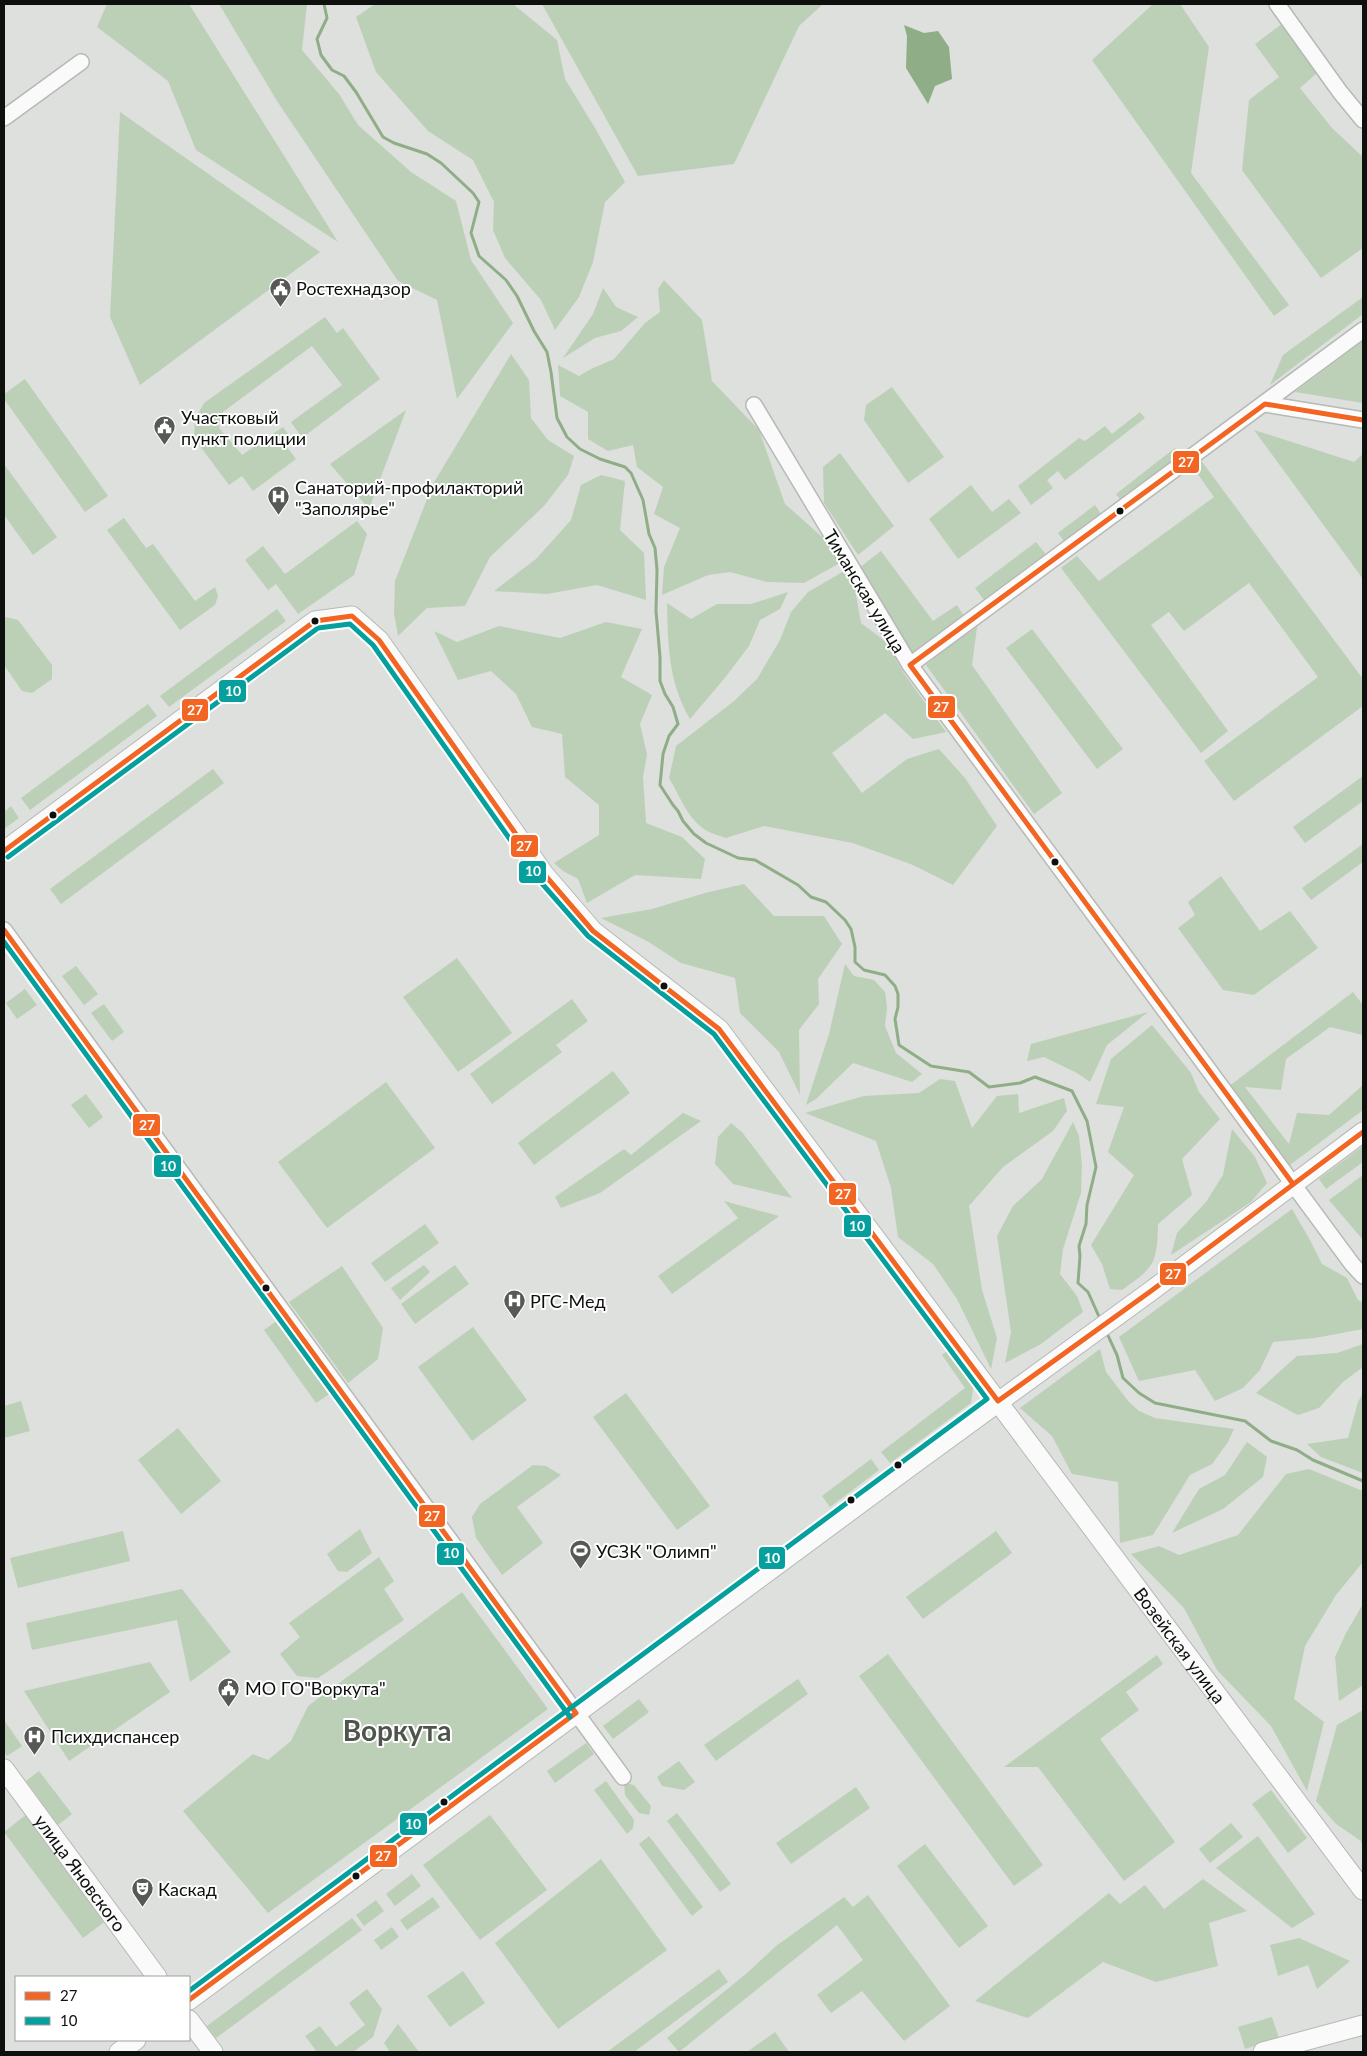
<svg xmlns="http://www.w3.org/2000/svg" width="1367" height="2056" font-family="Lato,sans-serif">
<rect width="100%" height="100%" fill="#dde0dc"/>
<g fill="#bcd0b7">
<polygon points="107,4 189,4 338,242 196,150 168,81 97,27"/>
<polygon points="219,4 307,4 302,50 339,94 358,125 411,172 456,201 471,260 513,323 457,399 437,300 398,281 277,101"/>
<polygon points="375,4 513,4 557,40 565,79 595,128 625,182 605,202 593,262 579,297 555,330 541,300 505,258 493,230 494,202 473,160 428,131 376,72 356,17"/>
<polygon points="542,4 823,4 799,26 734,164 638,176"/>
<polygon points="1153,4 1180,4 1209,47 1191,173 1289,305 1274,316 1092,60"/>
<polygon points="1283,23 1317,73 1300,88 1332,128 1363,157 1363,248 1321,278 1242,170 1249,100 1279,77 1255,44"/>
<polygon points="120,112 320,252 140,385 110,317"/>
<polygon points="664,280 702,320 712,381 759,430 785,504 847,559 804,583 767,582 730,572 708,575 662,595 664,567 680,528 654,514 663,487 637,467 633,445 608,451 588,439 588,412 560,396 558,365 579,376 591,369 614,359 645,323 660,312 658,289"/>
<polygon points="603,288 616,307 638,317 621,331 595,338 563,358 593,314"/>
<polygon points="1363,297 1363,314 1270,385 1283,355"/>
<polygon points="325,317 337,333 343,328 380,379 302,438 291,422 342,385 312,346 223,412 219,428 242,455 283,427 293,441 287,447 296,459 253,491 242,476 229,485 194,438 195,419 204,403"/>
<polygon points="1363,341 1363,403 1295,392"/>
<polygon points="511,354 529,380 531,418 548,440 574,456 568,475 544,506 490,557 465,606 427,608 398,636 394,613 395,581 433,484"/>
<polygon points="25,379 108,496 85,512 4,399 4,394"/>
<polygon points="892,387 944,457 908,483 864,420 866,405"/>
<polygon points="406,410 369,509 330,464"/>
<polygon points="1140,412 1145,418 1065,480 1058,471 1047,480 1053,488 1031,505 1018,486 1079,438 1085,441 1105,426 1112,434"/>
<polygon points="1254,430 1354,462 1363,454 1363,579"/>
<polygon points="1175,448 1182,457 1123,503 1116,494"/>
<polygon points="840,453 894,526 858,555 824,503 823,467"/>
<polygon points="1200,459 1363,679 1363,706 1234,801 1204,761 1318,677 1249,583 1184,631 1169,612 1151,625 1228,731 1201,753 1061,568 1077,556 1099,581 1214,497 1192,466"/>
<polygon points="4,464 57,537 33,555 4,515"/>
<polygon points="601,475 625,481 620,530 644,553 646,600 597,585 547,594 494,591 536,559 571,520 581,485"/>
<polygon points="971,485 992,512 1009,499 1021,513 958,559 929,519"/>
<polygon points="1095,505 1104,518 1067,545 1058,533"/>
<polygon points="124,518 146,548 153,544 195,601 215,587 218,596 215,605 180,630 107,530"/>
<polygon points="357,521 367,534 354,575 298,614 276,584 268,590 245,560 263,546 285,574"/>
<polygon points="1036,542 1048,557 987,604 975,588"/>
<polygon points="881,551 933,621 957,605 964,616 913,653 859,568"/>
<path d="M851 567 861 623 885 641 903 672 946 732 913 739 885 713 832 753 862 793 907 759 939 749 965 778 997 826 953 885 913 865 853 843 764 826 726 838C720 836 713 834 707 831 688 820 680 796 669 778L676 746 734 701 757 679 780 640 791 612 808 592Z"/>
<path d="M788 592 780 609 760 620 749 646 724 679 690 719C668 681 668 645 667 603L691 619 717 604H751Z"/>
<polygon points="277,609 286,621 169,707 160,696"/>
<polygon points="6,617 18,620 52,665 52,679 32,693 22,691 4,665 4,620"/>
<polygon points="978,620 972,665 1062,793 1034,814 926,665"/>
<polygon points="606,622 642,629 621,677 652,695 640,724 647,754 643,777 646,823 682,837 705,859 701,879 635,875 587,903 578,879 563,871 554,863 599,835 599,805 565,777 562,734 532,727 516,694 491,671 458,680 434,631 457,642 499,626 560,638"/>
<polygon points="1032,629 1123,749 1097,769 1006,648"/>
<polygon points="148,704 157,716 30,810 21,798"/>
<polygon points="213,769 224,783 61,904 50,889"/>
<polygon points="1363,776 1363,801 1305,843 1293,827"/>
<polygon points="11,806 19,818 4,829 4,812"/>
<polygon points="1363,844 1363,862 1311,900 1302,888"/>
<polygon points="1221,876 1260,931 1290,911 1318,948 1254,995 1223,990 1178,928 1195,915 1188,902"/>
<polygon points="744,884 774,916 824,916 842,944 818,979 819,1004 799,1030 800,1095 779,1052 740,1013 735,978 681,963 647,941 601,918 652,909 705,893"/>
<polygon points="457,958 512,1033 458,1072 403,997"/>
<polygon points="845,964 854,976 874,980 885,992 887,1008 885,1026 896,1053 922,1074 912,1082 853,1063 816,1099 806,1105 829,1034"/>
<polygon points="76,966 98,994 84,1005 62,976"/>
<polygon points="25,989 37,1005 17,1019 6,1003"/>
<polygon points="1353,992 1363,1005 1363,1035 1330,1027 1286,1059 1281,1090 1245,1087 1289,1144 1297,1113 1329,1115 1363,1085 1363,1110 1286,1168 1228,1087"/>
<polygon points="572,999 588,1021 556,1045 562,1052 492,1104 470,1074"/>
<polygon points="104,1004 124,1032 112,1041 91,1013"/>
<polygon points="1148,1012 1107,1045 1090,1082 1077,1073 1044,1057 1027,1061 1031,1044"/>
<path d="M1152 1025 1191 1073 1199 1092 1220 1119 1182 1159 1192 1195 1158 1224C1157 1265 1154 1267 1122 1290L1110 1289 1102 1264 1091 1245 1134 1175 1108 1152 1124 1107 1096 1104 1111 1059Z"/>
<polygon points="613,1071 630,1093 534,1165 518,1143"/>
<polygon points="940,1079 955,1081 972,1128 997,1096 1018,1094 1019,1113 1064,1098 1067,1111 1053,1131 1003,1167 969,1206 982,1290 997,1338 991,1369 957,1299 933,1264 898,1237 891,1188 876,1141 805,1113 864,1096 919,1093"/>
<polygon points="386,1082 435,1148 327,1228 278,1162"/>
<polygon points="86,1094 103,1117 89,1128 71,1105"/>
<polygon points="683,1113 701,1121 600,1193 561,1208 555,1197 624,1149 631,1155"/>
<polygon points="1073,1122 1079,1136 1082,1165 1081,1193 1063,1249 1060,1274 1077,1296 1083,1312 1041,1344 1005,1363 1011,1332 997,1236 1013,1206 1042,1179"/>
<polygon points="731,1123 742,1132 792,1198 733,1184 715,1164 718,1137"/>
<polygon points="1232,1129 1255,1157 1267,1183 1251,1202 1171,1255 1177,1233 1206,1202 1223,1175"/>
<polygon points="1363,1146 1363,1162 1326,1189 1319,1179"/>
<polygon points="1363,1175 1363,1240 1329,1200"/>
<polygon points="724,1201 779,1216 672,1294 658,1276 738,1218"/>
<polygon points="1292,1209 1310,1240 1322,1264 1347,1278 1358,1300 1363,1303 1363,1329 1315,1338 1273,1342 1260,1370 1243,1388 1215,1401 1195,1370 1139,1381 1119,1337"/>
<polygon points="425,1224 439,1243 385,1282 371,1263"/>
<polygon points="424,1265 430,1272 400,1300 391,1288"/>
<polygon points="455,1265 469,1284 415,1324 401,1304"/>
<polygon points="342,1266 383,1328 378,1359 348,1383 289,1302"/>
<polygon points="278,1320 331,1393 316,1403 264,1330"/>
<polygon points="473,1327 527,1400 472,1441 418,1367"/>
<polygon points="1363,1344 1363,1367 1343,1382 1319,1408 1298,1415 1256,1393 1297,1356 1337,1353"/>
<polygon points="951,1348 974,1382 971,1403 890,1463 881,1452 965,1388 942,1355"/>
<polygon points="1100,1349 1106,1372 1129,1402 1139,1411 1155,1418 1234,1429 1228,1442 1212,1464 1190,1475 1153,1535 1120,1543 1118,1482 1072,1474 1052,1436 1020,1408"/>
<polygon points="626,1393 710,1506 677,1530 593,1417"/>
<polygon points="1363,1393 1363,1473 1321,1457 1307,1444 1348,1438 1358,1402"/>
<polygon points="21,1401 30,1431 4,1438 4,1406"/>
<polygon points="178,1428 221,1481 181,1514 138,1460"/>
<polygon points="1247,1442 1267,1457 1263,1477 1223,1509 1172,1533 1199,1489 1225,1475"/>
<polygon points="871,1459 879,1470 830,1507 822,1496"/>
<polygon points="533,1465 546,1466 561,1475 517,1507 543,1543 502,1575 476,1538 472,1517 480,1504"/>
<polygon points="1309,1469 1363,1491 1363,1562 1336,1595 1305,1646 1294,1699 1324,1722 1307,1791 1271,1726 1217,1670 1184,1608 1131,1554 1159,1546 1179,1555 1238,1535 1286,1474"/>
<polygon points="360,1529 372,1553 347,1572 338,1571 327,1554"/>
<polygon points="123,1531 130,1561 18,1588 10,1558"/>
<polygon points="996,1531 1012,1553 923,1619 906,1597"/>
<polygon points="379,1557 394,1581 384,1589 404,1620 318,1678 297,1676 280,1654 300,1637 289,1623"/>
<polygon points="182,1589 231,1652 190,1682 177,1620 32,1650 26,1623"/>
<polygon points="462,1592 548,1709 268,1913 183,1811 253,1754 268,1760 291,1741 308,1706"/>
<polygon points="1363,1604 1363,1685 1339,1701 1335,1657 1346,1633"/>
<polygon points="888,1654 1043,1865 1014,1886 859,1676"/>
<polygon points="1157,1655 1163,1664 1126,1692 1139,1710 1100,1739 1175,1842 1124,1881 1038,1767 1004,1767"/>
<polygon points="150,1662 170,1692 69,1761 24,1691"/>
<polygon points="798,1679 808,1694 716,1761 704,1745"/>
<polygon points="639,1699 649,1712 613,1739 603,1726"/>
<polygon points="1363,1710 1363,1850 1361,1841 1336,1824 1316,1801 1337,1725"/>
<polygon points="4,1720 22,1746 7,1756 4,1752"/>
<polygon points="586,1743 594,1754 555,1783 547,1771"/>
<polygon points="679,1761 695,1782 684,1790 662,1786 657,1777"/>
<polygon points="39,1771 72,1814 58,1825 26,1781"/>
<polygon points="606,1781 634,1820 633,1828 627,1834 594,1790"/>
<polygon points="624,1783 634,1785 651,1806 649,1815 639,1813 625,1795"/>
<polygon points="856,1787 870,1808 791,1864 776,1843"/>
<polygon points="1271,1790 1307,1838 1288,1853 1252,1804"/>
<polygon points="677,1813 731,1884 720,1892 667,1821"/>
<polygon points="27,1814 107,1920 83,1938 4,1832"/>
<polygon points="490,1815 547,1890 480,1940 423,1865"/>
<polygon points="1231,1823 1243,1837 1210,1863 1199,1849"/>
<polygon points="649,1836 703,1907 692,1916 639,1844"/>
<polygon points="1258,1836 1315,1914 1292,1928 1216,1868"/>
<polygon points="925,1844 988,1926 959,1948 897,1866"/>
<polygon points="601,1859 667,1950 558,2029 495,1943"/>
<polygon points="412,1874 421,1886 395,1906 386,1894"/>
<polygon points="1203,1879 1247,1911 1209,1923 1218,1966 1156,1982 1103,1962 1028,2018 975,2001 1109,1893 1120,1904 1145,1885 1164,1909"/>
<polygon points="868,1895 950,2006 904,2041 862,1991 831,2013 817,1995 863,1960 837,1925 679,2052 667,2038 747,1973 776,1946 844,1897 853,1907"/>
<polygon points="433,1897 440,1907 407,1930 400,1920"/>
<polygon points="376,1900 384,1911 364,1926 356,1915"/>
<polygon points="352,1918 362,1930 216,2038 207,2026"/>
<polygon points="392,1927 399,1937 381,1950 374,1940"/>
<polygon points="1299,1938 1350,1961 1317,1989 1308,1965 1278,1976 1270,1945"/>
<polygon points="719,1969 728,1982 634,2052 607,2052"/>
<polygon points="463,1971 485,2003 450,2027 427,1996"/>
<polygon points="367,1989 382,2009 373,2037 353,2052 317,2052 305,2036 320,2026 336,2047 365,2025 349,2003"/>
<polygon points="1272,2017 1279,2038 1245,2049 1238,2027"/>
<polygon points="398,2024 419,2052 390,2052 384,2043"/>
<polygon points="775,2032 789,2052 747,2052"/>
</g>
<polygon fill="#8fad87" points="904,25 924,33 938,31 949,47 952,79 935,86 928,104 906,68 907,36"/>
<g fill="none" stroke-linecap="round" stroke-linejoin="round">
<g stroke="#8fad87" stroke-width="3">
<polyline points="324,4 327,18 317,39 321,55 332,70 344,76 356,92 383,137 394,143 427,154 441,163 473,193 479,202 471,233 479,256 506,280 517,296 534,331 547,352 551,372 557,418 567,437 580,449 600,459 625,467 631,473 643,500 649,534 655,548 657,570 656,611 660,657 660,681 665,694 673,707 678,724 669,736 663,754 660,785 673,805 678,811 683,821 694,834 706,843 738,858 755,860 798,885 811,897 826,902 845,920 851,929 855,947 855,962 864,970 885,975 895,986 898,994 898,1007 895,1019 899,1045 931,1066 969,1072 989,1087 1020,1083 1035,1077 1072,1091 1087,1121 1096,1167 1087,1205 1086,1224 1079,1246 1080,1256 1078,1283 1088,1292 1101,1321"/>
<polyline points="1106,1331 1117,1355 1123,1378 1139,1393 1155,1403 1245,1421 1271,1441 1297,1450 1313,1460 1363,1481"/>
</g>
<defs>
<g id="minor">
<polyline points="1277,4 1340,92 1363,120"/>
<polyline points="4,118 81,62"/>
<polyline points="1265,404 1363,420"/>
<polyline points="754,405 910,665 1352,1264 1363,1276"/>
<polyline points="910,665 1363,330"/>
<polyline points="4,930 623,1777"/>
</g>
<g id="major">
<path id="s1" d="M4 851 315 621 352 616 379 640 544 874 593 931 719 1029 1363 1890"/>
<path id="s2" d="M4 1769 157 1977"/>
<polyline points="189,2000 912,1465 1151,1291 1363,1132"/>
<polyline points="189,2020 213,2052"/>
<polyline points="119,2052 136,2040"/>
<polyline points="1263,2052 1363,2025"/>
</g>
</defs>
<use href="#minor" stroke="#b6b9b6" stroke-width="18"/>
<use href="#major" stroke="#b6b9b6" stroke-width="21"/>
<use href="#minor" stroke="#fafafa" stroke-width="15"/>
<use href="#major" stroke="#fafafa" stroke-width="19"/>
<defs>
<g id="bus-1">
<polyline points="4,851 315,621 352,616 379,640 544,874 593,931 719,1029 998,1401 1151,1291 1363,1132"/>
<polyline points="4,930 576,1713 189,2000"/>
<polyline points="1293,1184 910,665 1265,404 1363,420"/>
</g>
<g id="bus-2">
<polyline points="8,857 318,628 350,624 373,645 538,879 588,936 714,1034 987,1399 189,1991"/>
<polyline points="4,942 570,1717"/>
</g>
</defs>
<use href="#bus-1" stroke="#fff" stroke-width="9"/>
<use href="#bus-2" stroke="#fff" stroke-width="9"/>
<use href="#bus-1" stroke="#f26522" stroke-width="5"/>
<use href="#bus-2" stroke="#059f9e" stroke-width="5"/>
</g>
<defs>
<symbol id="civic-pin" viewBox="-11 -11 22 30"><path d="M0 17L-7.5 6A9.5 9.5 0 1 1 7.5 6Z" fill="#565955" stroke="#fff"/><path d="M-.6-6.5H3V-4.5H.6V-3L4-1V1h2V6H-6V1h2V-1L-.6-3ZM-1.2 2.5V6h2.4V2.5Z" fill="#fff"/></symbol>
<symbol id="hospital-pin" viewBox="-11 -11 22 30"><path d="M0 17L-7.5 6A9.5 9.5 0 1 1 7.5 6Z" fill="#565955" stroke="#fff"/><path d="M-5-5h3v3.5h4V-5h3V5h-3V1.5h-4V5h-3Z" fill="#fff"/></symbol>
<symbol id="stadium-pin" viewBox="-11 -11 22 30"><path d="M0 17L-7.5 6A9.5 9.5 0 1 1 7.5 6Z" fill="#565955" stroke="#fff"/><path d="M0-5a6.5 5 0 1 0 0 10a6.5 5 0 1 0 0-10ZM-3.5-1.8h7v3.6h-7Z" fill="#fff"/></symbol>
<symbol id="theatre-pin" viewBox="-11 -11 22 30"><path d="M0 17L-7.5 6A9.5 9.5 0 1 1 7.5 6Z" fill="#565955" stroke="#fff"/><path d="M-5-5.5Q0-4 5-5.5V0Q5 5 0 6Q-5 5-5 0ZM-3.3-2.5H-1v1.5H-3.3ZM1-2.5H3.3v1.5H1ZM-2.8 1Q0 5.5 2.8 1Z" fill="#fff"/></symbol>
</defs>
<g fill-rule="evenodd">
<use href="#civic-pin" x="268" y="276" width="25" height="34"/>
<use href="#civic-pin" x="152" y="414" width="25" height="34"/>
<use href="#hospital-pin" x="266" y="484" width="25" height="34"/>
<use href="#hospital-pin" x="502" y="1288" width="25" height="34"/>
<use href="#stadium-pin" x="568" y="1538" width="25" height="34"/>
<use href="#civic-pin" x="216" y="1676" width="25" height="34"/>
<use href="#hospital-pin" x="22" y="1724" width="25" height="34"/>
<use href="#theatre-pin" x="130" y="1876" width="25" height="34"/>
</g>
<g fill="#0d100d" stroke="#fff" stroke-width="2">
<circle cx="1120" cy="511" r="4.5"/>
<circle cx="315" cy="621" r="4.5"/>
<circle cx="53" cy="815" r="4.5"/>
<circle cx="1055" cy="862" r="4.5"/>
<circle cx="664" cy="986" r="4.5"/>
<circle cx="266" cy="1288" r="4.5"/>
<circle cx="898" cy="1465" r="4.5"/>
<circle cx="851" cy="1500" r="4.5"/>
<circle cx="444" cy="1802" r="4.5"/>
<circle cx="356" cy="1876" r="4.5"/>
</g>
<g text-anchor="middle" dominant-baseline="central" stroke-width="4" stroke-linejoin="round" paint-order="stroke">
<g font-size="18" fill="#0d100d" stroke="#fff" text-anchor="start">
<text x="296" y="288">Ростехнадзор</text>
<text x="181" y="417">Участковый<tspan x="181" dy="21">пункт полиции</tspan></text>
<text x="295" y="487">Санаторий-профилакторий<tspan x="295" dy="21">"Заполярье"</tspan></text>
<text x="530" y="1301">РГС-Мед</text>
<text x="596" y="1551">УСЗК "Олимп"</text>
<text x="245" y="1688">МО ГО"Воркута"</text>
<text x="51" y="1736">Психдиспансер</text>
<text x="158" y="1889">Каскад</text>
</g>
<g font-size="18" fill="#0d100d" stroke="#fff">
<text transform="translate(865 591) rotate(59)">Тиманская улица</text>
<text stroke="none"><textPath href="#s1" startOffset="1751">Возейская улица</textPath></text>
<text stroke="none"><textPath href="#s2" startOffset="129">улица Яновского</textPath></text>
</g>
<g font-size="28" font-weight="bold" fill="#4f554d" stroke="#fff">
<text x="397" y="1730">Воркута</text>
</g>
</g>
<g stroke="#fff" stroke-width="2">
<rect x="1172" y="450" width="28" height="24" rx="5" fill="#f26522"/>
<rect x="218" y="679" width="29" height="24" rx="5" fill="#059f9e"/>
<rect x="927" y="695" width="29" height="24" rx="5" fill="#f26522"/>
<rect x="181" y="698" width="28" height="24" rx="5" fill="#f26522"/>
<rect x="510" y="834" width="29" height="24" rx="5" fill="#f26522"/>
<rect x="518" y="860" width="29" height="24" rx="5" fill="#059f9e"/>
<rect x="132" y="1113" width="29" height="24" rx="5" fill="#f26522"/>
<rect x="153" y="1154" width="29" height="24" rx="5" fill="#059f9e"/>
<rect x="828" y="1182" width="29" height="24" rx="5" fill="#f26522"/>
<rect x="843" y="1214" width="29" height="24" rx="5" fill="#059f9e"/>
<rect x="1159" y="1262" width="28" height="24" rx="5" fill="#f26522"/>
<rect x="418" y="1504" width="28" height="24" rx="5" fill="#f26522"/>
<rect x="436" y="1542" width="29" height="24" rx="5" fill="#059f9e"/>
<rect x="758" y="1546" width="28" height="24" rx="5" fill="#059f9e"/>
<rect x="399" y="1812" width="29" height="24" rx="5" fill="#059f9e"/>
<rect x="369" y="1844" width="29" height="24" rx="5" fill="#f26522"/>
</g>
<g font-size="14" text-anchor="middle" font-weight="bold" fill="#fff">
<text x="1186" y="467">27</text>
<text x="233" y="696">10</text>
<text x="941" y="712">27</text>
<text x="195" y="715">27</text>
<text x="524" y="851">27</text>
<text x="533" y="876">10</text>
<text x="147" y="1130">27</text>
<text x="168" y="1171">10</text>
<text x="843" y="1199">27</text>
<text x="857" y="1231">10</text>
<text x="1173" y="1279">27</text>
<text x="432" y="1521">27</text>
<text x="451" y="1558">10</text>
<text x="772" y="1563">10</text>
<text x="413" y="1829">10</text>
<text x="383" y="1861">27</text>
</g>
<rect width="1367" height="2056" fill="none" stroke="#0d100d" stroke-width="10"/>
<rect x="15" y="1976" width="175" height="65" fill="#ffffff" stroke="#9e9f9e"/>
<rect x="25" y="1992" width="25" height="8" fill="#f26522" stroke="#9e9f9e"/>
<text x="60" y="2001" font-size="15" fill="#0d100d">27</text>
<rect x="25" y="2017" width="25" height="8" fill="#059f9e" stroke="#9e9f9e"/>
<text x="60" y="2026" font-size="15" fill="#0d100d">10</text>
</svg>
